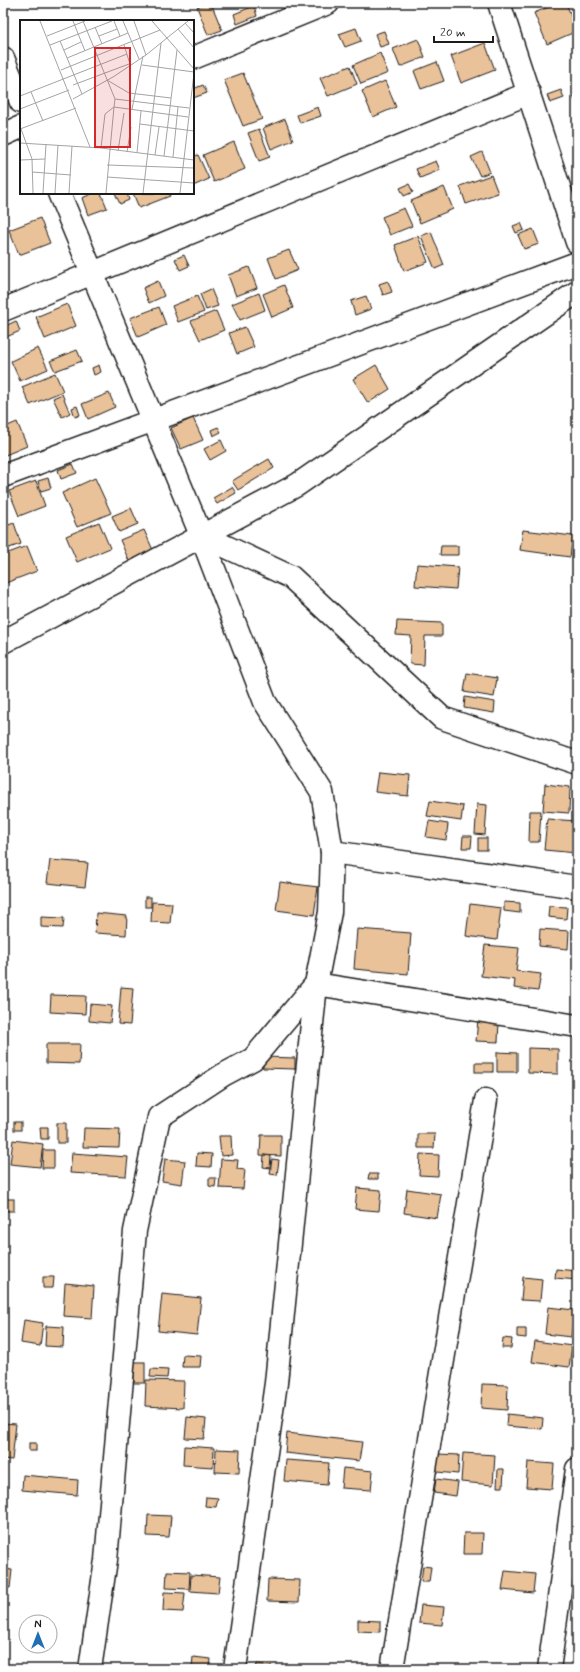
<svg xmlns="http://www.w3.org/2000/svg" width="580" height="1672" font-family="Mynerve,sans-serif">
<rect width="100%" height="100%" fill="#fff"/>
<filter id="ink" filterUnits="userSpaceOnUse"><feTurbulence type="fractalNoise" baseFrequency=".025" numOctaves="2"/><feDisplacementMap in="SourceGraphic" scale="8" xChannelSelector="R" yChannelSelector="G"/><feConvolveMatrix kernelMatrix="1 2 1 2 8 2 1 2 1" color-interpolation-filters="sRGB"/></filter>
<g filter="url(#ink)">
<g fill="#eac29a" stroke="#1c1c1c">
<polygon points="206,3 211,3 222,30 208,35 197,7"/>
<polygon points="559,3 566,3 577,31 547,44 534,13"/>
<polygon points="254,6 257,16 237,24 234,14"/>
<polygon points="356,28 361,41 345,47 339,34"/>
<polygon points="384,31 389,44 380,47 375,34"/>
<polygon points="418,39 425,57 400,67 393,49"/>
<polygon points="485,43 495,70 461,83 451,56"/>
<polygon points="380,53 388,73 361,84 353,65"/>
<polygon points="437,62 444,81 421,89 414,71"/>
<polygon points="350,66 357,84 328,96 320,78"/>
<polygon points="243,73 262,119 243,126 224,80"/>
<polygon points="385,81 396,107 373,117 362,91"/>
<polygon points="203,85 207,93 193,98 193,89"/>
<polygon points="561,90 564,98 550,103 547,95"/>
<polygon points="577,94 577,105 573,96"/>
<polygon points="318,107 321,116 300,123 297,115"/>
<polygon points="285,119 293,140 271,149 263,128"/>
<polygon points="259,129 270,157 259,161 248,133"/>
<polygon points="234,142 245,169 214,182 203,155"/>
<polygon points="482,152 490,172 480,176 471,157"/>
<polygon points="198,155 209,179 193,186 193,157"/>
<polygon points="436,161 440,170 420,178 416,169"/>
<polygon points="491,175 498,193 466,204 460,186"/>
<polygon points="409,184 413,192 404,196 400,188"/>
<polygon points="444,187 453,209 420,223 411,201"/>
<polygon points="94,193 101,193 107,208 88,215 82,198"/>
<polygon points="115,193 127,193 129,200 120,204"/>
<polygon points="133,193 169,193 170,196 139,208"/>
<polygon points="404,208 412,226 390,235 382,217"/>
<polygon points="40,218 50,243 19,255 9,230"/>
<polygon points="521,223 524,230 516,233 513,226"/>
<polygon points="533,229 539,244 524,249 518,235"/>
<polygon points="431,232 444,265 435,269 421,236"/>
<polygon points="418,236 428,262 404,271 395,245"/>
<polygon points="289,250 298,270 276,279 268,258"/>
<polygon points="184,255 189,266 180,270 175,259"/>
<polygon points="249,267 257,288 236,296 228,275"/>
<polygon points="158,281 164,296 149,303 143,288"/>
<polygon points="388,281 392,292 383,295 379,284"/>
<polygon points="284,285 293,308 272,317 263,294"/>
<polygon points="211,289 218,306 206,310 200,294"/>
<polygon points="259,293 265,310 240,320 232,304"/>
<polygon points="197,296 204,312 178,322 172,306"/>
<polygon points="366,296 371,309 355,315 351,301"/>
<polygon points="67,304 76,326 45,339 36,317"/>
<polygon points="159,307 166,325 138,337 130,318"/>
<polygon points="216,311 224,330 200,340 191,321"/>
<polygon points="16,321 20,331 4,338 3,327"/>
<polygon points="245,327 254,347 237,354 229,333"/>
<polygon points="38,348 48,369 20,381 11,361"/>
<polygon points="77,350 82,361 55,371 50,361"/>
<polygon points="99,365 101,372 94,375 92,368"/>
<polygon points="376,365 390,389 368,403 353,379"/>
<polygon points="55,373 63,391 30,405 22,387"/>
<polygon points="109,393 115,407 88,419 82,404"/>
<polygon points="62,394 70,413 62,417 53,398"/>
<polygon points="77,406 80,415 75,417 72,408"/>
<polygon points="193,418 203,440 181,449 171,428"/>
<polygon points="17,422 27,446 3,456 3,428"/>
<polygon points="218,427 221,432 213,436 211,430"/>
<polygon points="221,440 226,451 210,460 204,449"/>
<polygon points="269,459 274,468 238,490 232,481"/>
<polygon points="73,464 77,473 61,479 58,470"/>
<polygon points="48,478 51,488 41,491 38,481"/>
<polygon points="95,478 111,513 77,527 62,493"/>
<polygon points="36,481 45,506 19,516 9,491"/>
<polygon points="232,487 236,493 217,504 213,498"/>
<polygon points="131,508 138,524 119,532 112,516"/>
<polygon points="99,522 110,548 77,562 66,536"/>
<polygon points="14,523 21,544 3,550 3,527"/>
<polygon points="144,530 153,550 129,561 120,540"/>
<polygon points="523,530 573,536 570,557 520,550"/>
<polygon points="27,546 37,571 3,584 3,555"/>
<polygon points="441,546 458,546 458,555 440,555"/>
<polygon points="417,564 458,567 456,589 415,586"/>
<polygon points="397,621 442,623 442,636 425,636 424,665 410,664 411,636 396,635"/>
<polygon points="467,673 497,678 494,697 464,692"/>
<polygon points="465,697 495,702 494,713 464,708"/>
<polygon points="378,772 410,775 408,796 375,792"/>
<polygon points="545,784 570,787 569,813 543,811"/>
<polygon points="430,801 463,806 461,821 427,816"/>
<polygon points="477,804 487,805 485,835 475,834"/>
<polygon points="530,811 541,811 539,842 529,842"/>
<polygon points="547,819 577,821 577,853 544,850"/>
<polygon points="429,821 448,824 446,840 426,837"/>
<polygon points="463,836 472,836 471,848 462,848"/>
<rect x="478" y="838" width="9" height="12"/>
<polygon points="50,860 88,863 85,887 47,883"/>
<polygon points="280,882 318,887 314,915 276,910"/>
<rect x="145" y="897" width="6" height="10"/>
<polygon points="152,902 172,903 170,923 151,922"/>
<polygon points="504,902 520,903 520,913 504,911"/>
<polygon points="470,904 501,908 497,940 466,936"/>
<polygon points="549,906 567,907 566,919 548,917"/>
<polygon points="96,913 127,916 126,935 95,933"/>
<polygon points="41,917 64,918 63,928 41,927"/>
<polygon points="357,929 411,933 408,974 354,969"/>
<polygon points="540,929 569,931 568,949 539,946"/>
<polygon points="485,945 519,948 516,971 541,974 538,991 514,988 515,980 481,976"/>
<polygon points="121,987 133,988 130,1025 118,1024"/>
<polygon points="51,995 86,996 85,1014 50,1012"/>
<polygon points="90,1004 112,1006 110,1023 89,1021"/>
<polygon points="478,1019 499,1021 498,1042 476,1041"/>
<polygon points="46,1044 80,1044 79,1064 46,1063"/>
<polygon points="528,1048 558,1049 558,1074 528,1073"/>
<polygon points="497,1052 517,1053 517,1072 497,1072"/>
<polygon points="263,1057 295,1058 295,1069 263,1068"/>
<rect x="475" y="1063" width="18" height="9"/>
<rect x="14" y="1122" width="7" height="8"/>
<rect x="57" y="1123" width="9" height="20"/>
<polygon points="40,1127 48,1127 48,1139 41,1139"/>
<polygon points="84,1128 120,1129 119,1148 83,1147"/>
<polygon points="418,1134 435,1134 434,1148 418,1148"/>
<polygon points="261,1135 281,1135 281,1156 260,1155"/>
<polygon points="219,1136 231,1136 232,1155 221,1156"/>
<polygon points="13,1140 43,1144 40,1167 10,1164"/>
<polygon points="43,1150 54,1150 54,1168 42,1168"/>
<polygon points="72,1153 128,1157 126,1176 70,1173"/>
<polygon points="197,1153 212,1154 211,1167 196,1166"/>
<polygon points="420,1154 439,1155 438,1176 419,1175"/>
<polygon points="264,1155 271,1156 270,1168 263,1167"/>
<polygon points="165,1159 185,1161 182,1184 162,1181"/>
<polygon points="221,1159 238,1160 237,1169 245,1170 243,1189 219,1188"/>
<polygon points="272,1159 279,1160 277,1175 270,1174"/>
<polygon points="369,1174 378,1174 378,1179 368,1179"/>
<polygon points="209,1178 216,1178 215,1187 209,1186"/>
<polygon points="357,1188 381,1190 379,1211 355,1209"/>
<polygon points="407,1189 441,1194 437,1218 404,1213"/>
<rect x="3" y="1199" width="11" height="12"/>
<polygon points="556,1269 577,1271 577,1280 555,1278"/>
<polygon points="3,1270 5,1271 4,1284 3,1284"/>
<polygon points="43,1277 54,1277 53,1288 43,1288"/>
<polygon points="523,1277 542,1279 540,1301 521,1300"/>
<polygon points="65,1283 94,1286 92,1318 63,1316"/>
<polygon points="162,1294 201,1298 197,1335 158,1331"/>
<polygon points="548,1307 574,1310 571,1337 545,1334"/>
<polygon points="24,1320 43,1323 40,1346 21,1343"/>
<polygon points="46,1326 64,1327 63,1347 45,1346"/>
<polygon points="517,1329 526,1329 526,1338 517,1337"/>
<polygon points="503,1338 512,1339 511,1348 502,1348"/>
<polygon points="535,1341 572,1346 569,1367 532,1362"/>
<polygon points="183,1355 201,1356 200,1367 182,1367"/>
<rect x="134" y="1362" width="11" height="21"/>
<polygon points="151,1369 168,1370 167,1378 150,1377"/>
<polygon points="146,1380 184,1381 183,1408 145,1406"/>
<polygon points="482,1384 508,1385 507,1410 481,1408"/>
<polygon points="507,1414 543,1418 542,1429 506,1426"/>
<polygon points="187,1417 206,1419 204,1439 185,1438"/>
<polygon points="3,1423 16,1424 12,1460 3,1459"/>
<polygon points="287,1433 362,1442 359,1461 285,1453"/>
<rect x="29" y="1443" width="7" height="8"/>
<polygon points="184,1446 214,1448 213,1467 183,1465"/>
<polygon points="216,1449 240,1450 239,1473 215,1472"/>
<polygon points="463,1453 495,1455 493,1485 461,1482"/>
<polygon points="438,1454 459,1455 458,1474 437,1472"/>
<polygon points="286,1460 329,1463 327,1485 284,1481"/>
<polygon points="528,1462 554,1464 552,1489 526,1487"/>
<polygon points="343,1468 373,1471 371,1490 341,1488"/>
<polygon points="498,1469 504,1469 503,1487 497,1487"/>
<polygon points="23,1475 78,1480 77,1495 22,1490"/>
<polygon points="436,1479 458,1482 456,1496 434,1493"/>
<polygon points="206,1497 218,1498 216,1507 205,1506"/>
<polygon points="148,1515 171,1516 169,1537 147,1536"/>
<polygon points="464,1533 483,1533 482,1554 463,1554"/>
<polygon points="423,1566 431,1567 429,1582 421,1582"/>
<polygon points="3,1569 12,1570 10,1588 3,1587"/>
<polygon points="167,1571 190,1572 189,1589 166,1588"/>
<polygon points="505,1571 535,1574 533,1593 502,1590"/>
<polygon points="191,1575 220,1577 218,1593 190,1591"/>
<polygon points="268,1579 300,1580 299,1602 267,1601"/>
<polygon points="164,1592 185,1593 183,1612 163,1611"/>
<polygon points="421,1605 444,1607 442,1625 419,1623"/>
<polygon points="358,1620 380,1621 380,1632 358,1631"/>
<polygon points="193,1657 211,1659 210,1668 192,1667"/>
<polygon points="257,1664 272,1666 271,1669 256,1669"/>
</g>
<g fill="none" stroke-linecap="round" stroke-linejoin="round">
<defs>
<g id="minor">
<polyline points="499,3 577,242"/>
<polyline points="3,58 21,102"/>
<polyline points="193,58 328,3"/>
<polyline points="3,135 21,127"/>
<polyline points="59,193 201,535 265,702 322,792 332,852 330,912 316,984 253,1059 223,1075 159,1117 135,1231 106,1560 90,1669"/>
<polyline points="3,310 529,93"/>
<polyline points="3,476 577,263"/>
<polyline points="201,535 291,577 442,718 577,763"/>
<polyline points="3,642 297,485 577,292"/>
<polyline points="332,852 577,887"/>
<polyline points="235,1669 276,1383 316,984 577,1026"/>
<polyline points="392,1669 486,1100"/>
<polyline points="549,1669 577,1469"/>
</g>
</defs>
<use href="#minor" stroke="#1c1c1c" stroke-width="25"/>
<use href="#minor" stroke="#fff" stroke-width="22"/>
</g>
</g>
<g transform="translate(20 20)">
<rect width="174" height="174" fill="#fff"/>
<path fill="none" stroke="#a4a4a4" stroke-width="1" d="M20 1 70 127M53 1 65 31M63 1 95 79 94 87 85 94 81 128M94 1 100 16M103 1 119 39M114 1 126 35M132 1 174 49M165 3 174 13M75 7 82 24M158 9 174 28M27 16 65 1M79 16 97 9M40 21 62 74M30 25 92 1M104 25 110 44M44 30 61 22M47 38 108 13M122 45 174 52M41 50 140 10M87 60 109 73 151 78M53 65 109 44M11 72 23 101M0 76 107 34M53 79 93 57 126 35 168 1M95 79 169 88M0 89 49 70M112 89 123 36M120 104 174 111M0 109 56 88M1 109 12 139 13 173M0 123 81 128 174 140M98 131 104 93M107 132 111 107M117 133 121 91M135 135 139 107M144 136 157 30M153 137 158 87M0 140 25 139M87 145 174 148M12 152 51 155M87 157 174 163M23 173 26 124M35 173 38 125M49 173 52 126M86 173 94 87 168 97M123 173 141 23M160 173 174 53"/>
<path fill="#d62828" fill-opacity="0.15" stroke="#d62828" stroke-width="2" d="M75 28H110V127H75Z"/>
<rect width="174" height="174" fill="none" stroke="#1c1c1c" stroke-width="2"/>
</g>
<rect width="580" height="1672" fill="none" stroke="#fff" stroke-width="16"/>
<rect x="8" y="8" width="564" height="1656" fill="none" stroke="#1c1c1c" stroke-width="1.5" filter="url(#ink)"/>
<g transform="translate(38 1634)"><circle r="19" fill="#ffffff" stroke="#a4a4a4"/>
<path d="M0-3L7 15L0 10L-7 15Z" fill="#1f6fb2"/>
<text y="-6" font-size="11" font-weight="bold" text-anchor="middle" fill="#1c1c1c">N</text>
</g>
<path d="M434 36v6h59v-6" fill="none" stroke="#1c1c1c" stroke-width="2"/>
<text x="440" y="36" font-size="12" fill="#1c1c1c" stroke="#ffffff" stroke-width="3" paint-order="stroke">20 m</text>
</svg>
